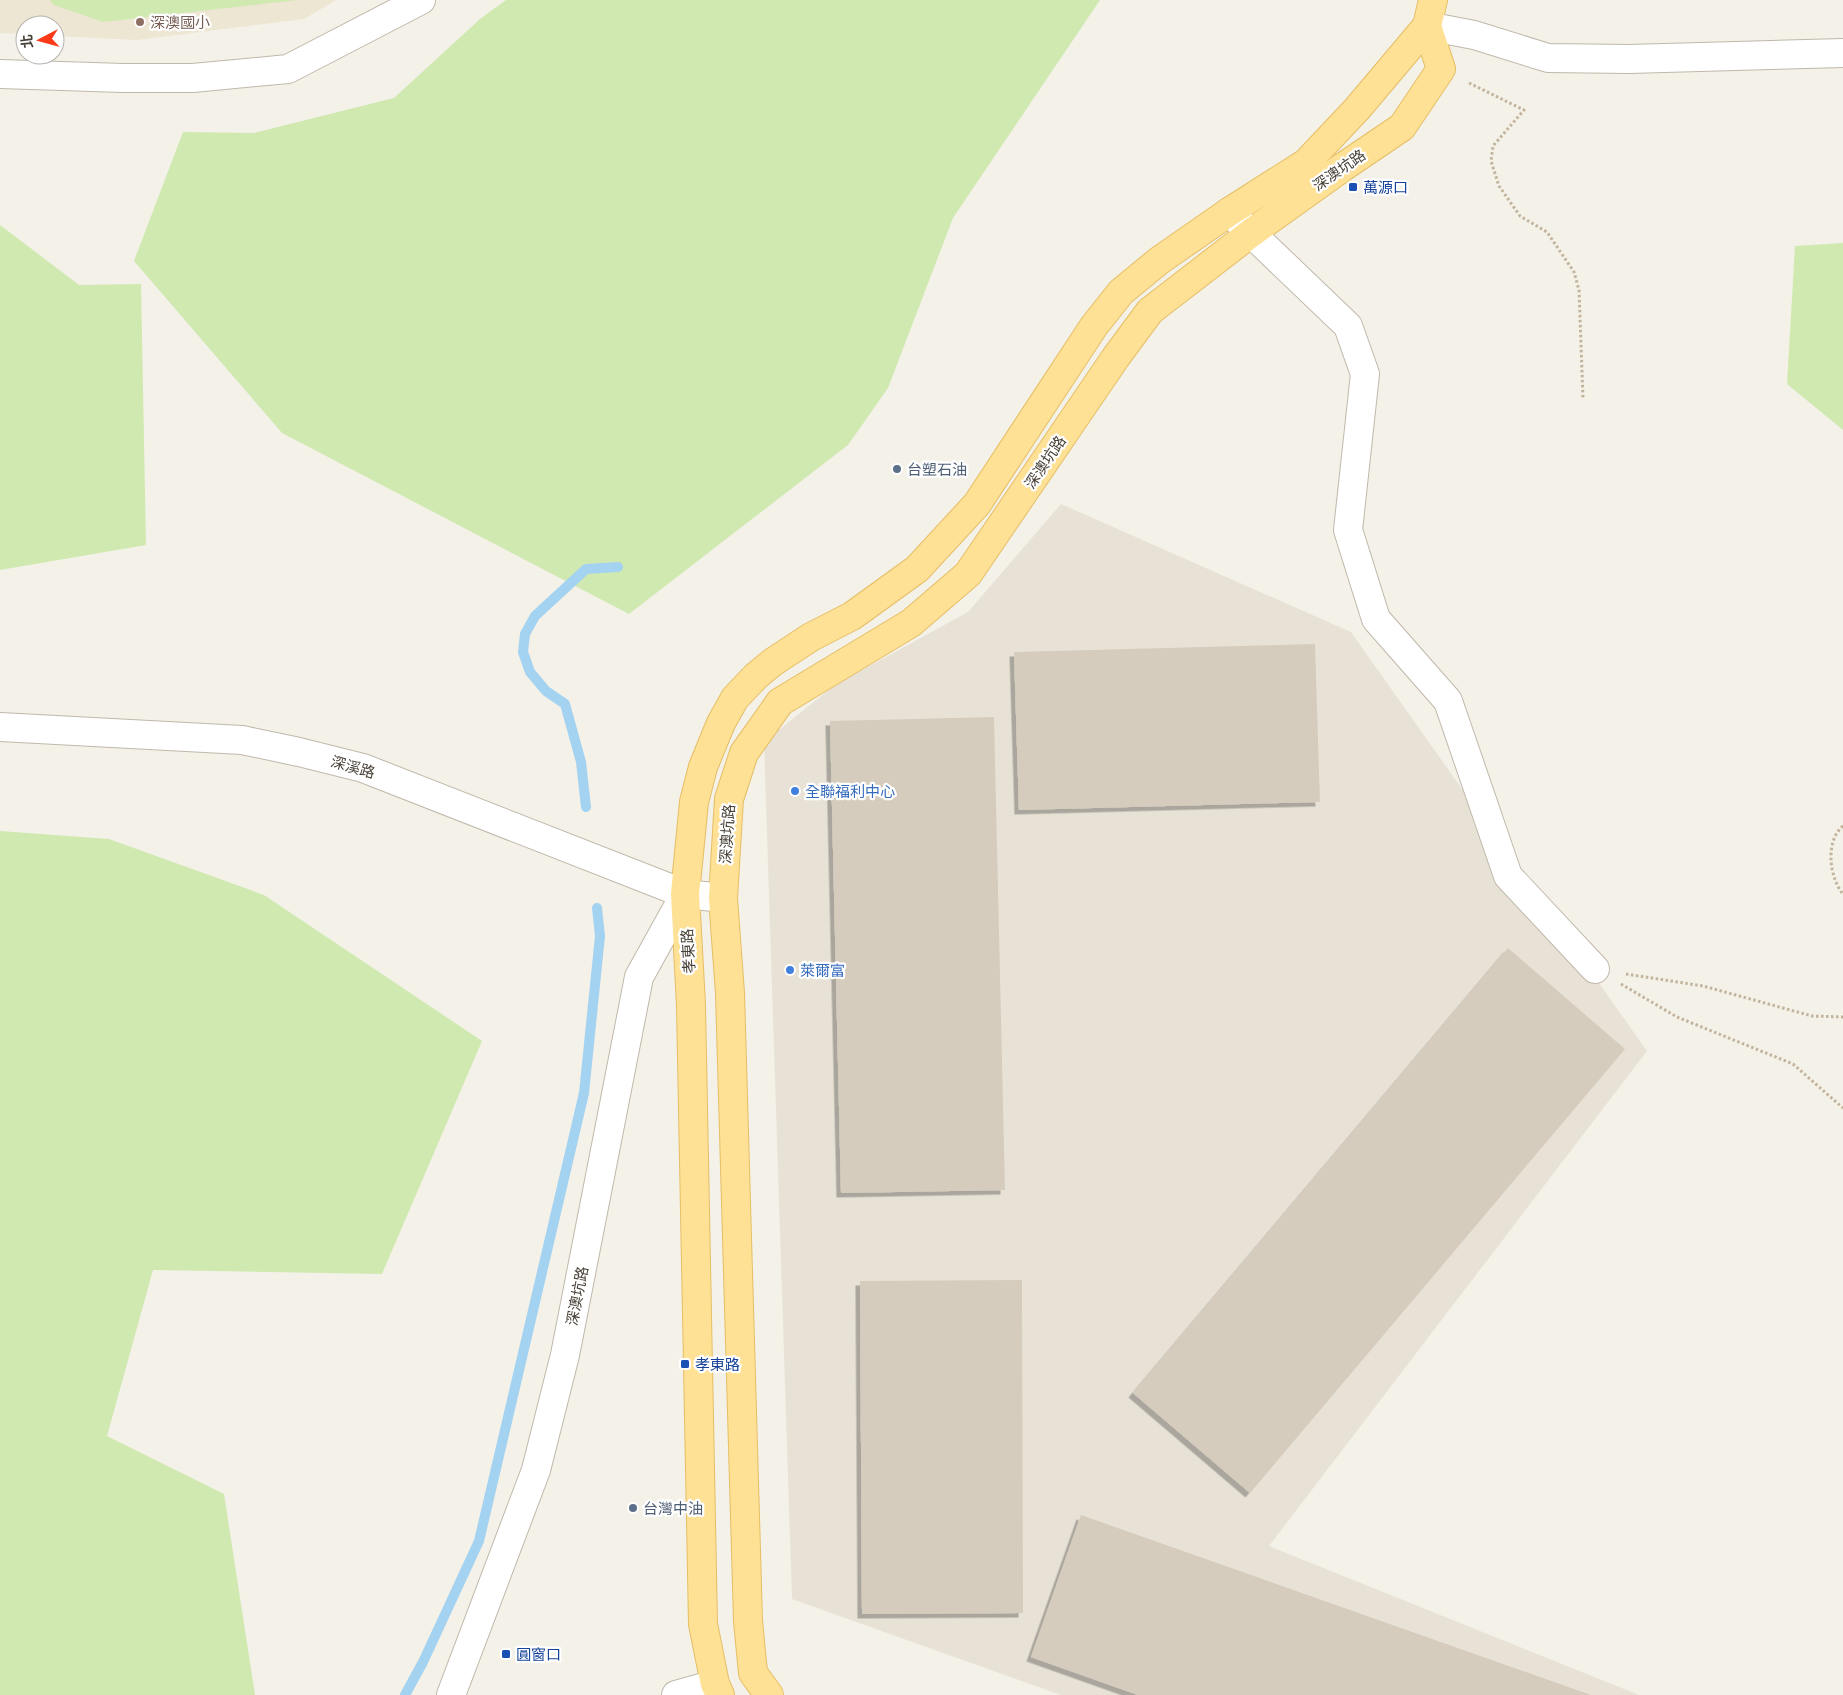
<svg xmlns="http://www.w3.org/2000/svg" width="1843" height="1695" font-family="'Asap Condensed','Noto Sans TC',sans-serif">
<defs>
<filter id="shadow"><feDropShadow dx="-4.5" dy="4.5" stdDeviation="0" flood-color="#0004"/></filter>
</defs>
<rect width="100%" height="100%" fill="#f4f1e8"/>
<polygon fill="#e8e2d6" points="1061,504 1351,632 1647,1051 1269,1546 1639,1695 1061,1695 792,1599 764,742 835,685 968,612"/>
<polygon fill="#ede6d2" points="0,0 336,0 304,19 137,40 55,36 55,25 25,25 25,34 0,33"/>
<g fill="#d0e9b1">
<polygon points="50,0 297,0 103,22 54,5"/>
<polygon points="506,0 1100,0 953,218 888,388 848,445 629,614 282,433 134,261 183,132 254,133 394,98 480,19"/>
<polygon points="0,225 79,285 141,284 146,545 0,570"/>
<polygon points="1843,243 1843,430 1787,384 1795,246"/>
<polygon points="0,831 109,839 264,895 482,1041 382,1274 153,1270 107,1436 224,1494 255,1695 0,1695"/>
</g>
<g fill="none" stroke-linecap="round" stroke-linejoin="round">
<g stroke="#a4d2f1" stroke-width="10">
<polyline points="586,807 581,762 565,704 546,691 530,672 523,652 525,634 535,616 586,569 618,567"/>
<polyline points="405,1695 423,1662 479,1541 584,1093 600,936 597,908"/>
</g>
</g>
<g fill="#d6ccbd" filter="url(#shadow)">
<polygon points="1315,644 1320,802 1019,810 1014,652"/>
<polygon points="994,717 1005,1190 841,1193 830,721"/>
<polygon points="1508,948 1625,1049 1250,1493 1133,1393"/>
<polygon points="1022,1280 1023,1613 862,1614 860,1281"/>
<polygon points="1081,1515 1591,1695 1138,1695 1031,1657"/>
</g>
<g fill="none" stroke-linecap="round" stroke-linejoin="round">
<defs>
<g id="minor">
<polyline points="1427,26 1474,35 1548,58 1629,59 1843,53"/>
<polyline points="0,74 123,78 193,78 288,69 421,0"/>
<polyline points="1229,212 1348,326 1365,374 1348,530 1376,619 1448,701 1508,876 1595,969"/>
<polyline points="0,727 242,740 299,752 363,768 685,894 723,898"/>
<polyline points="451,1695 536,1470 565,1355 639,977 685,894"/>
<polyline points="676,1695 715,1684"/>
</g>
<g id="major">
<polyline points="720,1695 715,1684 703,1624 691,1005 685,894 694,802 703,767 721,723 735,698 756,676 773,662 811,637 852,616 917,569 977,504 1094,326 1121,292 1160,260 1229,212 1306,163 1357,109 1427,26 1433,0"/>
<polyline points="769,1695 753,1673 748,1621 730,993 723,898 729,799 744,753 780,702 911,623 968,574 1116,357 1150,311 1251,233 1343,167 1402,127 1441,69 1427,26"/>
</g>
</defs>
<use href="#minor" stroke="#c0b8ab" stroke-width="30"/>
<use href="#major" stroke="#e5be65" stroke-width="30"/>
<g stroke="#c2b49c" stroke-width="3" stroke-dasharray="2.5 2.5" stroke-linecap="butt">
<polyline points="1469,83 1524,110 1493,146 1491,161 1499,186 1520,216 1547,232 1574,272 1579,290 1583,399"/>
<path d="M1843 826C1825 841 1829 877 1843 894"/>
<polyline points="1626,974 1703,986 1812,1016 1843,1017"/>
<polyline points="1621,984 1677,1017 1793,1064 1843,1108"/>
</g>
<use href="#minor" stroke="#fff" stroke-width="28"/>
<use href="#major" stroke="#ffe196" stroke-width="28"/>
</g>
<circle fill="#8d6e63" stroke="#fff" stroke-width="2" cx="140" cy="22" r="5"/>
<g fill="#1a4fb4" stroke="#fff" stroke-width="2">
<rect x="1348" y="182" width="10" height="10" rx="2.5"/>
<rect x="680" y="1359" width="10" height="10" rx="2.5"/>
<rect x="501" y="1649" width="10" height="10" rx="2.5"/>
</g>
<g fill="#5c6f8a" stroke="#fff" stroke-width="2">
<circle cx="897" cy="469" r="5"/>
<circle cx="633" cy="1508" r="5"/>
</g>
<g fill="#3f7fe0" stroke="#fff" stroke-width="2">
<circle cx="795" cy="791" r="5"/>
<circle cx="790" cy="970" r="5"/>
</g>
<g text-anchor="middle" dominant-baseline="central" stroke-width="4.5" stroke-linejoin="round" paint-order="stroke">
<g font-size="15" fill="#785e54" stroke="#fff" text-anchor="start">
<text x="150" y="22">深澳國小</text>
</g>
<g font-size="15" fill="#484137" stroke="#fff">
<text transform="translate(1339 170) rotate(-35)">深澳坑路</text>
<text transform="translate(1045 462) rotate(-56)">深澳坑路</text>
<text transform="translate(353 767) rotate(16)">深溪路</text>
<text transform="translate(727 834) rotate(-86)">深澳坑路</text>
<text transform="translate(688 951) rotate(-93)">孝東路</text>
<text transform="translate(577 1296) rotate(-79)">深澳坑路</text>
</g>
<g font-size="15" fill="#164399" stroke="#fff" text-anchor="start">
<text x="1363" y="187">萬源口</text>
<text x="695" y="1364">孝東路</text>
<text x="516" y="1654">圓窗口</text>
</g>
<g font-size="15" fill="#4e5e75" stroke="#fff" text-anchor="start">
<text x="907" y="469">台塑石油</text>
<text x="643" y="1508">台灣中油</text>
</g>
<g font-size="15" fill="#366cbe" stroke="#fff" text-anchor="start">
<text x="805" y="791">全聯福利中心</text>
<text x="800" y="970">萊爾富</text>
</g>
</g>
<g transform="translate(40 40) rotate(264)"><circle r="24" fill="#ffffff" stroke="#b6b3af"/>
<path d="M0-4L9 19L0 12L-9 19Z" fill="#fc3918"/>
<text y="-8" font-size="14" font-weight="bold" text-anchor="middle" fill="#484137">北</text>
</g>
</svg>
